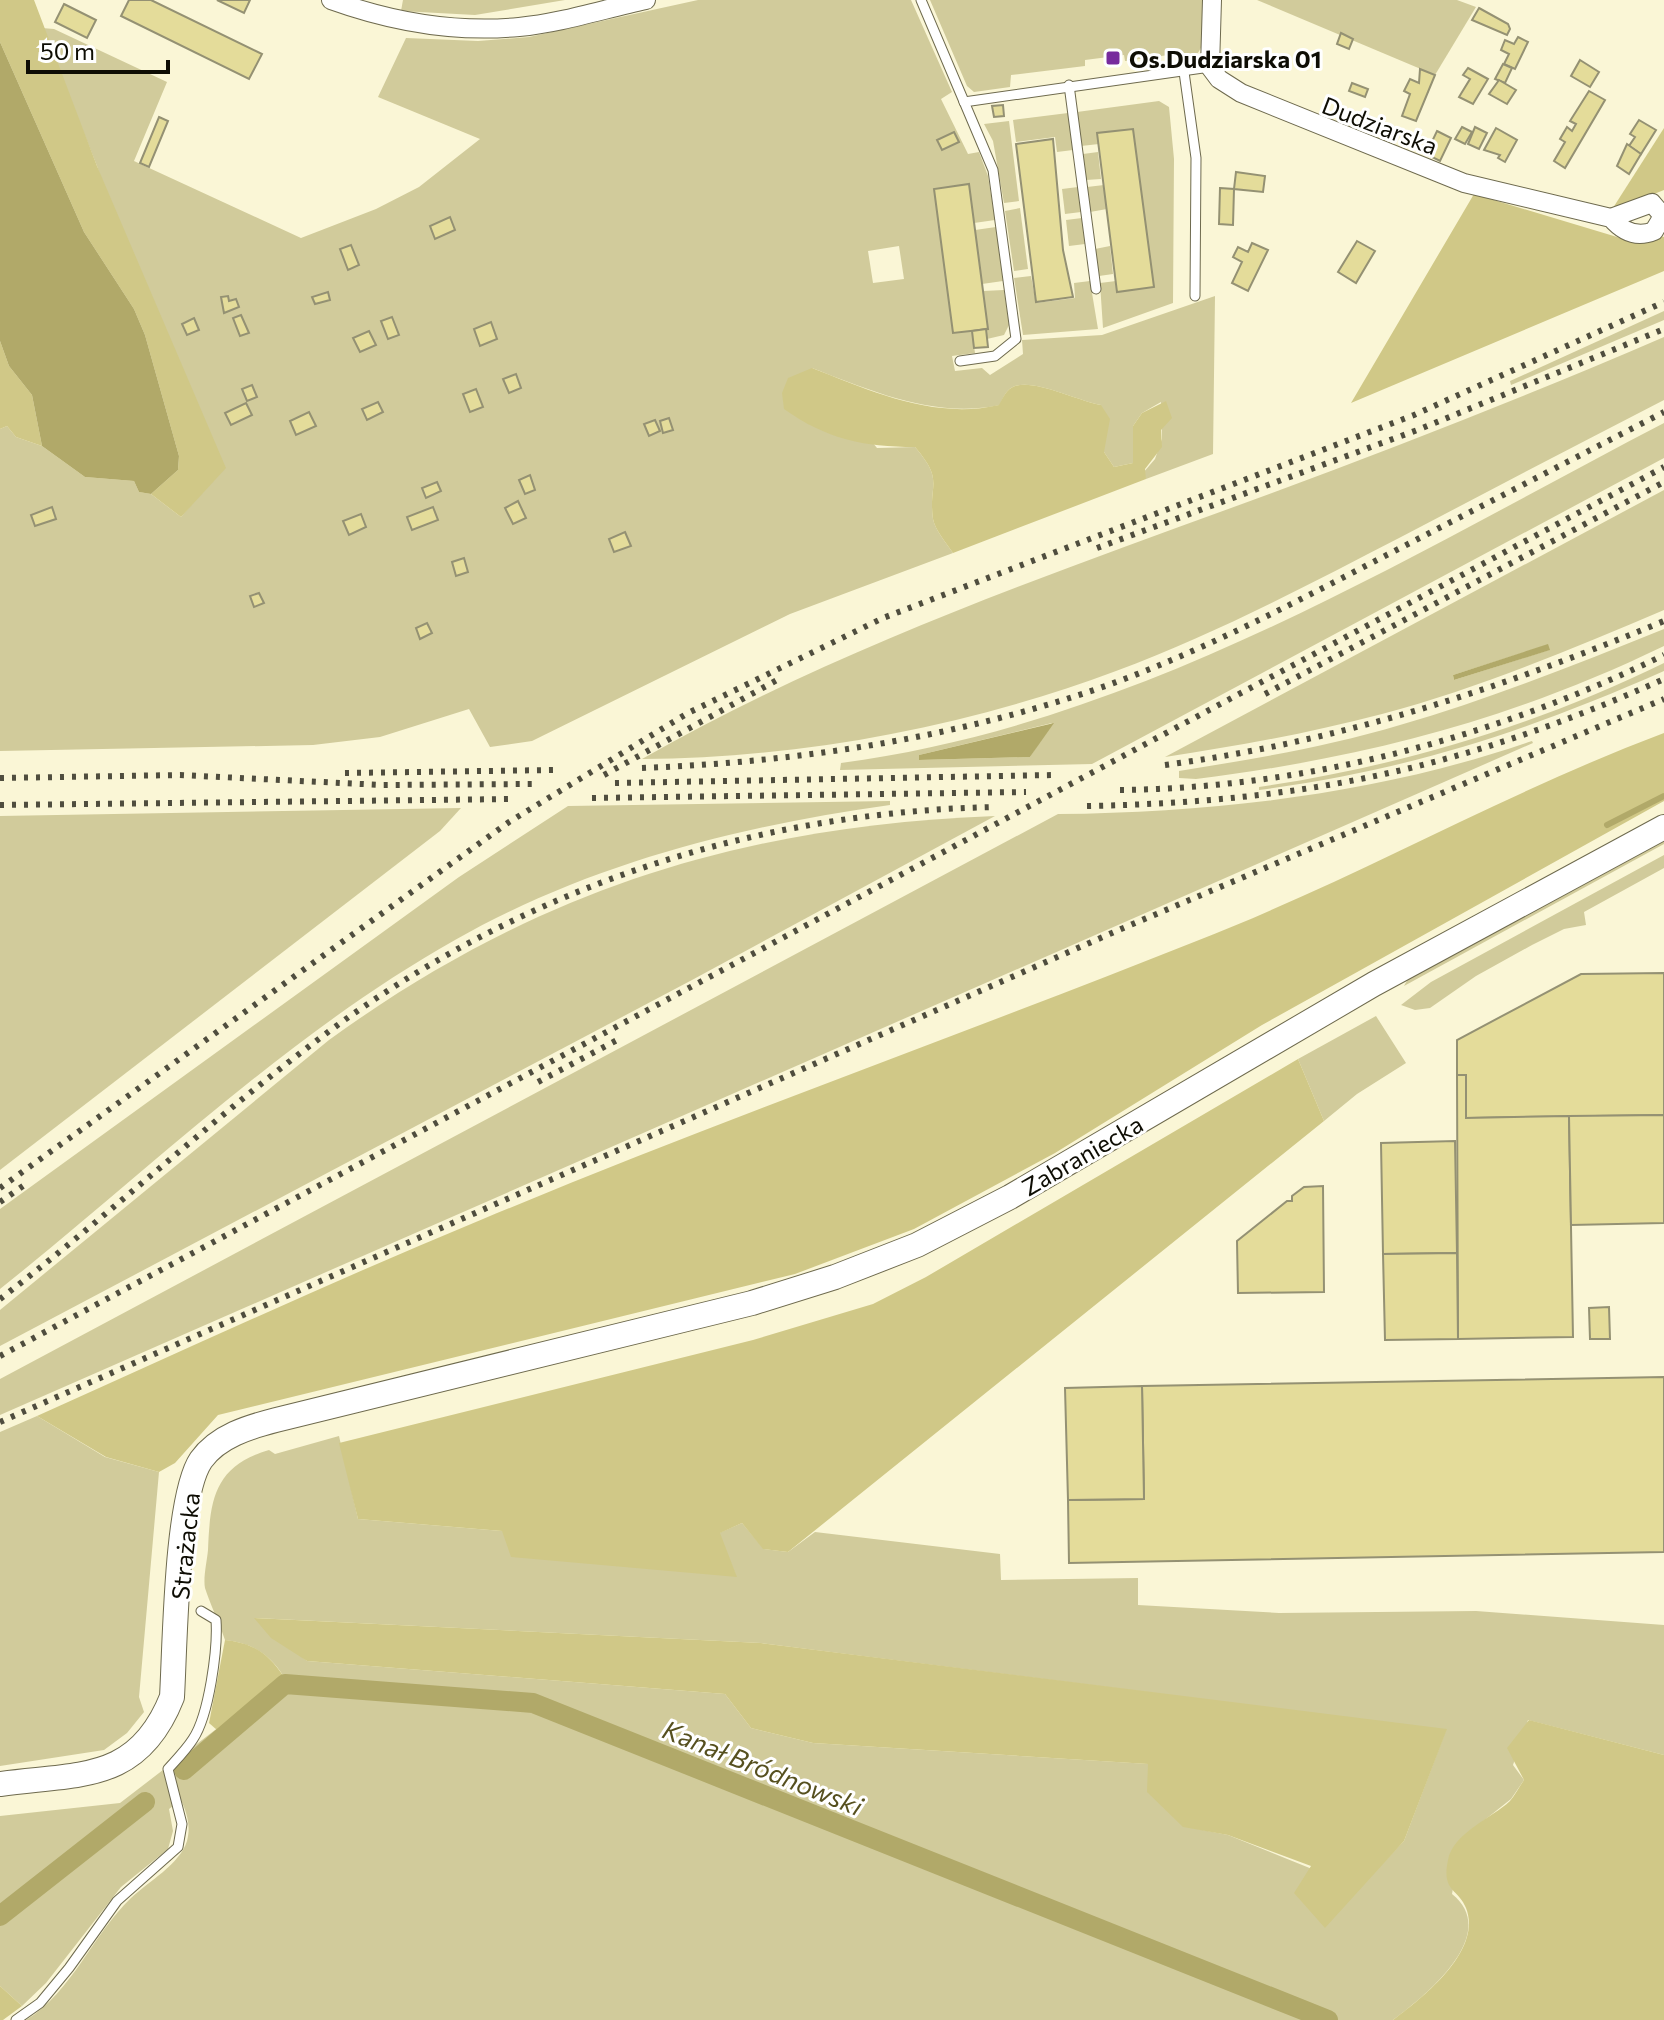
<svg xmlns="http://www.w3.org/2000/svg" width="1664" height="2020" font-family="Commissioner,sans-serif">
<rect width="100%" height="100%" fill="#faf6d6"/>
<g fill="#d1cb9b" fill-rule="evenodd">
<polygon points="403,0 565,0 475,15 401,11"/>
<path d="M698 0H911L952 92 941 99 968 154 979 152 988 176 995 220 974 223 969 185 934 190 953 333 972 331 975 353 952 356 955 371 982 368 990 375 1023 354 1022 340 1102 335 1215 296 1213 454 1146 479 1143 473 1155 459 1162 439 1161 402 1142 413 1133 426V463L1114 467 1104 452 1101 405C1079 401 1035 379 1015 386 1006 389 1003 398 1000 405 935 419 872 391 812 368L877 448 915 447C945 482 928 483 933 519 935 530 947 544 953 553L790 614 532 741 490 747 469 709 380 737 313 745 0 751V429L7 426 16 437 42 446 85 477 134 481 139 492 151 494 181 517 201 493 97 166 42 28 54 29 167 82 134 161 301 238 376 209 419 187 480 139 378 97 406 38 478 41 529 37ZM899 246 904 279 873 283 868 251Z"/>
<path d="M930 0H1204C1203 23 1211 55 1184 61L1183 53 1125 61 1124 55 1085 60V66L1011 75 1010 87 974 92 967 86Z"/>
<polygon points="1257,0 1457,0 1476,7 1435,75"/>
<polygon points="1159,101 1169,107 1174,159 1173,303 1103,328 1100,283 1116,281 1153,286 1133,129 1098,133 1099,144 1081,146 1077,112"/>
<polygon points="1068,113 1073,150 1057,152 1055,137 1016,142 1013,120"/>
<polygon points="1009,121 1019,201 1004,203 993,141 984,124"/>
<polygon points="1098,152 1101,179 1086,180 1083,154"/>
<polygon points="1104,185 1107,209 1090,212 1087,187"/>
<polygon points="1078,187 1081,212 1065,214 1062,189"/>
<polygon points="1020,208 1028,269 1014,271 1005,211"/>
<polygon points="1082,218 1085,244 1069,246 1066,220"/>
<polygon points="996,227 1003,281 982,284 975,230"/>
<polygon points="1110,246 1113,274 1099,276 1095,249"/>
<polygon points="1031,276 1036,303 1075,298 1074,283 1090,281 1098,329 1023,335 1014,278"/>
<polygon points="1004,290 1009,325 1004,335 987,339 983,291"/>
<polygon points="1664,311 1664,320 1511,385 1510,381"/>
<path d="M1664 337V400C1576 445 1489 491 1401 537 1308 585 1215 634 1116 671 966 727 802 758 642 759 831 651 1039 578 1242 504 1384 452 1525 397 1664 337Z"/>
<path d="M1664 423V458L1092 764 840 770 841 763C1140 723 1401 560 1664 423ZM1052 723 1030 757 919 760V755Z"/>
<path d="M1664 490V610C1572 649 1479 688 1382 714 1310 733 1238 746 1165 757ZM1547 645 1549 650 1454 680 1453 675Z"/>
<path d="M1664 629V646C1511 720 1364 758 1196 779L1179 778V771C1253 759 1327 747 1400 725 1490 699 1577 664 1664 629Z"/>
<path d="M1664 663V671C1525 732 1410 770 1259 790V787C1401 766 1535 726 1664 663Z"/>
<path d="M1532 741 1533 743 0 1415V1379L1058 814C1220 812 1378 794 1532 741Z"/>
<path d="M890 801V805C739 826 589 864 455 940 288 1034 148 1171 0 1289V1209L459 877 568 806Z"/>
<polygon points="461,808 440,831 0,1170 0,816"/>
<path d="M995 816 692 980 0 1346V1310L329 1040C536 890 741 826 995 816Z"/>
<polygon points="1664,837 1664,844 1404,986 1408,979"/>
<polygon points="1664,855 1664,868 1584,912 1586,925 1564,929 1532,945 1476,976 1430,1008 1415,1010 1401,1005 1431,982"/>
<polygon points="1376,1016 1406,1063 1357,1094 1324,1121 1298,1059"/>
<polygon points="37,1416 105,1457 159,1472 139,1697 144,1712 127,1733 104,1750 0,1766 0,1432"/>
<path d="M339 1436 358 1519 502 1531 736 1576 719 1533 742 1523 764 1549 788 1552 815 1532 1000 1554 1001 1580 1138 1578V1605L1279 1613 1476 1611 1664 1625V1755L1528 1720 1513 1765 1524 1780 1511 1799 1462 1838 1452 1894C1502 1934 1425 1996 1393 2020H26C72 1992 93 1934 131 1898 148 1882 180 1864 187 1841 191 1826 187 1813 181 1800L169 1809 173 1831 168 1849 121 1887 46 1983 22 2006 0 1986V1816L120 1803 284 1677C270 1654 252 1643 225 1640 219 1622 210 1604 205 1588 203 1578 207 1561 208 1550 210 1500 214 1466 269 1450L275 1454ZM255 1618 761 1643 1446 1730 1404 1841 1359 1888 1228 1835 1183 1826 1149 1764 813 1743 751 1728 725 1694 307 1661Z"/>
</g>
<g fill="#d0c887">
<polygon points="0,0 34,0 97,166 226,468 181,517 151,494 178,470 179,456 145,335 134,309 84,232 0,42"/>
<polygon points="1664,128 1664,190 1611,211"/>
<polygon points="1474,194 1637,243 1660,236 1664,237 1664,271 1351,403"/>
<polygon points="0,341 9,366 32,395 42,446 16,437 7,426 0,429"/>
<path d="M812 368C871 391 934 420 999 405 1003 398 1006 389 1015 386 1035 379 1079 401 1101 405L1110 419 1104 452 1114 467 1133 463V426L1142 413 1166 401 1172 418 1161 430 1162 447 1145 469 1146 479 953 553C947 544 935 530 933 519 928 483 945 482 915 447 864 447 826 439 784 409L782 393 788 378Z"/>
<path d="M1664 733V801L1262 1025 1055 1153 914 1229 795 1274 218 1415 175 1463 159 1472 106 1457 37 1416C186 1349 333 1281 483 1219 718 1121 958 1036 1194 942 1354 880 1504 793 1664 733Z"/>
<polygon points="1298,1059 1324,1121 788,1552 763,1549 742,1523 720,1533 737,1577 511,1557 502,1531 358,1519 339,1443 753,1340 873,1304 926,1277"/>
<polygon points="254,1618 761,1643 1447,1729 1404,1841 1325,1928 1294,1893 1311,1866 1228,1835 1183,1827 1147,1792 1148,1764 813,1743 751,1728 725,1694 307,1661 271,1638"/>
<path d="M225 1640C253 1643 268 1653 284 1677L217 1730 209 1723Z"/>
<path d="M1529 1720 1664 1755V2020H1393C1422 1998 1483 1951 1466 1908 1459 1889 1441 1892 1448 1860 1453 1833 1492 1818 1510 1801 1515 1795 1519 1787 1524 1780L1507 1748Z"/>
<polygon points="0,1986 22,2006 3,2020 0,2020"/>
</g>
<g fill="#b1a969">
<polygon points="0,42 84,232 134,309 145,335 179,456 178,470 151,494 139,492 134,481 85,477 42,446 32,395 9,366 0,341"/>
<polygon points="1548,644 1550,650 1454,680 1453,675"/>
<polygon points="1054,723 1030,757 919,760 919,755"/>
</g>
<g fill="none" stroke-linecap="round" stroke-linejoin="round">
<polyline stroke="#b1a969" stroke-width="6" points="1607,825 1664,796"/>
<g stroke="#b1a969" stroke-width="20">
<polyline points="184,1770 285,1684 533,1703 1328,2020"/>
<polyline points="0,1916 145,1802"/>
</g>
</g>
<g fill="#e4dc9a" stroke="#949173" stroke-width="2">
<polygon points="129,0 151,0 262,54 249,79 121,16"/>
<polygon points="217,0 250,0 244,13"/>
<polygon points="64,4 96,20 87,38 55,22"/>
<polygon points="1479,8 1508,24 1510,29 1507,35 1472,20"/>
<polygon points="1341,33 1353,39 1349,49 1337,44"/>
<polygon points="1518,37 1528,42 1515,69 1504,64 1509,54 1501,50 1505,40 1514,44"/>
<polygon points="1580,60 1599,72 1590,87 1571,76"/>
<polygon points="1503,64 1512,68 1505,83 1495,79"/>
<polygon points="1468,68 1488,79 1473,104 1459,97 1470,79 1463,75"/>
<polygon points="1420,69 1435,75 1416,121 1402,116 1410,94 1404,91 1410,79 1419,83"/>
<polygon points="1499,80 1516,90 1507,104 1489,94"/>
<polygon points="1352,83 1368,89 1365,97 1349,91"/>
<polygon points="1589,91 1605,100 1565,168 1554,161 1565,142 1560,139 1567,127 1572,131 1576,124 1570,121"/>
<polygon points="1003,105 1004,116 994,117 992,106"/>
<polygon points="159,117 168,121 149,167 140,163"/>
<polygon points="1639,120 1656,130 1641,154 1629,146 1635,137 1630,134"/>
<polygon points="1462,127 1472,132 1465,144 1455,139"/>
<polygon points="1475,127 1487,133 1479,149 1468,144"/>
<polygon points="1496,128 1517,140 1505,162 1498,158 1500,155 1484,150"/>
<polygon points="1133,129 1154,287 1117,292 1097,133"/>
<polygon points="1437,131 1451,138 1440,161 1426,154"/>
<polygon points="954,132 959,142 942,150 937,140"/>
<polygon points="1053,139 1063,250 1073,297 1036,302 1016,144"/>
<polygon points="1627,144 1641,154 1629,174 1617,166"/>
<polygon points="1236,172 1265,176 1263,192 1234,189"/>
<polygon points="969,184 988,329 953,333 934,189"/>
<polygon points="1220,188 1234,189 1233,225 1219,224"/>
<polygon points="450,217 455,230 435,239 430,226"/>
<polygon points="1357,241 1375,251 1356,283 1338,272"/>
<polygon points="1252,243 1268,250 1248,291 1232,283 1242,262 1233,257 1238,247 1248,252"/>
<polygon points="351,245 359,265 348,270 340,249"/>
<polygon points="328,292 330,300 315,304 312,297"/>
<polygon points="228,296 229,301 236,299 239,307 224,313 221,297"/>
<polygon points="241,315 249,333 240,336 233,318"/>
<polygon points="392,317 399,335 388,339 381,321"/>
<polygon points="194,318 199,330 187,335 182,324"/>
<polygon points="491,322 497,339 480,346 474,329"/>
<polygon points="986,329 988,347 974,348 972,331"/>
<polygon points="369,331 376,345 360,352 353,338"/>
<polygon points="516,374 521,388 509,393 503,379"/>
<polygon points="252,385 257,397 247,401 242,389"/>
<polygon points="476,389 483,407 470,412 463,394"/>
<polygon points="378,402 383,412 367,420 362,409"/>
<polygon points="246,403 252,415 231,425 225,413"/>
<polygon points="309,412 316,426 296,435 290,421"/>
<polygon points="669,418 673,430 663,433 660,421"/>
<polygon points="655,420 660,431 649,436 644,424"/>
<polygon points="530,475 535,490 525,494 519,480"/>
<polygon points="437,482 441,491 426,498 422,488"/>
<polygon points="518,501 526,518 513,524 505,508"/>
<polygon points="52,507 56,519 35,526 31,515"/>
<polygon points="433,507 438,520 412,530 407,517"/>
<polygon points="361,514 366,527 349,535 343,521"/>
<polygon points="625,532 631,546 614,552 609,539"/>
<polygon points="464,558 468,572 456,576 452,562"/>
<polygon points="259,593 264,603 254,607 250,596"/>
<polygon points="427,623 432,633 420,639 416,628"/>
<polygon points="1664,973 1664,1115 1466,1118 1466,1075 1457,1075 1457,1040 1581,974"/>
<polygon points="1457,1075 1466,1075 1466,1118 1569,1116 1573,1337 1458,1339"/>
<polygon points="1664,1115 1664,1223 1571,1225 1569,1116"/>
<polygon points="1455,1141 1457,1253 1383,1254 1381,1143"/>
<polygon points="1323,1186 1324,1292 1238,1293 1237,1241 1287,1201 1292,1201 1292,1196 1304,1187"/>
<polygon points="1457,1253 1458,1339 1385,1340 1383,1254"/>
<polygon points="1609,1307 1610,1339 1590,1339 1589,1308"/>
<polygon points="1664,1377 1664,1552 1069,1563 1068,1500 1144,1499 1142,1386"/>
<polygon points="1142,1386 1144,1499 1068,1500 1065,1388"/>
</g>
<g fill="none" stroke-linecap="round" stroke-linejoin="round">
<defs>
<g id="service">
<polyline points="921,0 993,170 1016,339 995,356 960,361"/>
<polyline points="1184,72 1196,158 1195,296"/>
<polyline points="1069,85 1096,289"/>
<polyline points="964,102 1210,67"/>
<path d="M16 2020 40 2003 69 1968 117 1901 178 1847 182 1824 168 1769C176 1760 186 1750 193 1739 209 1715 218 1649 216 1620L201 1611"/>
</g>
<g id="minor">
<path d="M331 0C392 22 454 33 519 27 561 23 604 9 646 0"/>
<path d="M1212 0 1210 67 1219 79 1241 93 1464 183 1611 218C1623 232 1637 238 1654 231L1663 216 1652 203 1611 218"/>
</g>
<path id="secondary" d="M0 1784C80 1773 138 1783 172 1697 175 1646 176 1497 201 1460 218 1436 249 1427 276 1420L752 1303 835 1277 917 1245 1010 1197 1374 984 1664 827"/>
</defs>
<use href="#service" stroke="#6e6a4e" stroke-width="11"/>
<use href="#minor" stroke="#6e6a4e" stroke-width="20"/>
<use href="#secondary" stroke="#6e6a4e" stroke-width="26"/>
<use href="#service" stroke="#fff" stroke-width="9"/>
<use href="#minor" stroke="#fff" stroke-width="18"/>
<use href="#secondary" stroke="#fff" stroke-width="24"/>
<g stroke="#4f4d3e" stroke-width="6" stroke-dasharray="4 8" stroke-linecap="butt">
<polyline points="1097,548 1420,429 1664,329"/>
<polyline points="1265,694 1664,482"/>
<path d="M1165 765C1343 741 1499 689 1664 621"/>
<path d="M642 768C795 762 943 740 1088 692 1189 658 1284 608 1379 559 1474 510 1569 461 1664 412"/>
<polyline points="345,773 554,770"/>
<polyline points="604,775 779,679"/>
<polyline points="0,778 180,775 382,785 534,784"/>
<polyline points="615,783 1055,775"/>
<path d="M1120 790C1308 788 1495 737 1664 655"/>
<polyline points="592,798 1026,792"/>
<polyline points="0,805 513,799"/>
<path d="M1087 806C1306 802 1464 768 1664 679"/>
<polyline points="538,1082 619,1039"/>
<polyline points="0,1188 509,822 688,713 883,618 1414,415 1664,302"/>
<polyline points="0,1202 26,1184"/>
<path d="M0 1299C116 1210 221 1110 339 1024 532 885 757 812 995 807"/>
<polyline points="0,1356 1664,467"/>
<polyline points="0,1422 1121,929 1664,699"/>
</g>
</g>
<rect fill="#772b9d" stroke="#fff" stroke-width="3" x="1105" y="50" width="16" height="16" rx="4"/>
<g text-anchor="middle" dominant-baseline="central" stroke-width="6" stroke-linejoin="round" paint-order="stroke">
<g font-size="24" font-weight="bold" fill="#0e0d04" stroke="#fff" text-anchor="start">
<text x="1129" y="58">Os.Dudziarska 01</text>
</g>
<g font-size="24" fill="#0e0d04" stroke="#fff">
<text transform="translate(1380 125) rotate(21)">Dudziarska</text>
<text transform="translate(1082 1155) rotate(-30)">Zabraniecka</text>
<text transform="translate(185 1546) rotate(-84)">Strażacka</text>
</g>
<g font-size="26" font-style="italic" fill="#56501f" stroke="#fff">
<text transform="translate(763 1767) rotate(22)">Kanał Bródnowski</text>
</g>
</g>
<path d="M28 60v12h140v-12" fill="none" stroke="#0e0d04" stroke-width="4"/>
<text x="40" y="60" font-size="24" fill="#0e0d04" stroke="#ffffff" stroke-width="6" paint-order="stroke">50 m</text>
</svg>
